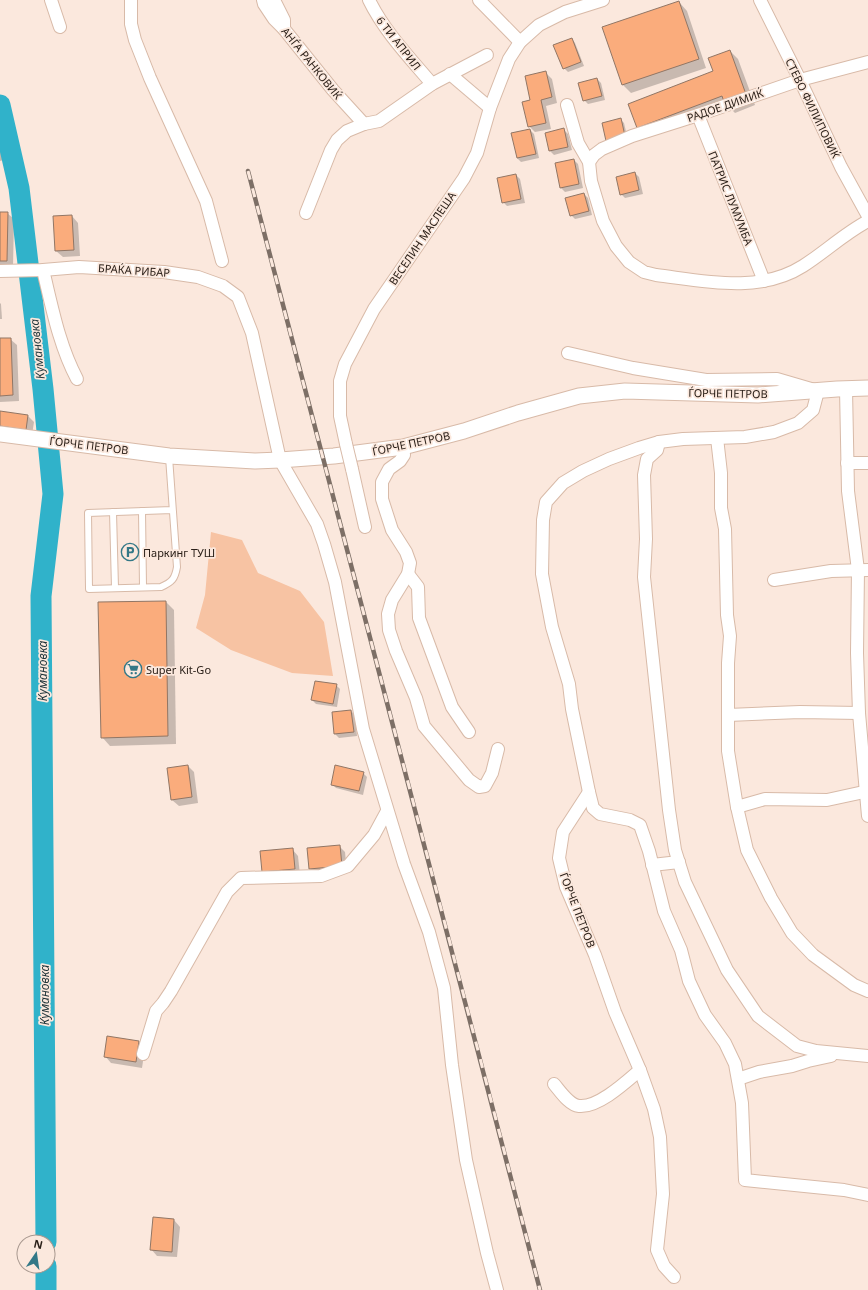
<svg xmlns="http://www.w3.org/2000/svg" width="868" height="1290" font-family="'Noto Sans',sans-serif">
<rect width="100%" height="100%" fill="#fbe8dd"/>
<polygon fill="#f7c3a3" points="211,532 242,540 258,573 300,591 324,622 333,676 292,673 231,650 196,628 205,595"/>
<g fill="#0003">
<polygon points="679,2 687,11 706,68 631,93 623,85"/>
<polygon points="572,39 575,43 584,66 568,72 564,68"/>
<polygon points="730,51 738,59 755,105 735,113 727,105 646,136 638,128 714,72"/>
<polygon points="546,73 552,79 557,103 546,106 551,129 535,132 529,126 531,101"/>
<polygon points="597,79 601,83 605,100 588,104 584,100"/>
<polygon points="620,119 624,123 628,140 611,144"/>
<polygon points="0,129 7,159 0,161"/>
<polygon points="530,130 534,134 539,158 521,162 517,158"/>
<polygon points="564,130 568,134 572,150 554,155 550,151"/>
<polygon points="574,160 578,164 583,188 565,192 561,188"/>
<polygon points="635,173 639,177 643,194 625,198 621,194"/>
<polygon points="516,175 520,179 525,203 507,206 503,202"/>
<polygon points="584,194 588,198 592,215 575,219 571,215"/>
<polygon points="0,213 7,213 14,219 13,267 0,267"/>
<polygon points="72,216 78,223 80,256 63,257 56,251"/>
<polygon points="0,303 1,304 2,319 0,319"/>
<polygon points="0,339 10,339 17,345 19,401 0,402"/>
<polygon points="0,412 28,416 34,422 32,435 0,431"/>
<polygon points="166,602 174,610 176,744 110,746 102,737"/>
<polygon points="336,685 340,689 337,707 316,704 312,700"/>
<polygon points="351,711 355,715 357,736 339,738 335,734"/>
<polygon points="188,766 194,772 198,803 179,806 172,800"/>
<polygon points="363,773 367,777 363,795 336,788 332,784"/>
<polygon points="339,846 345,852 347,872 316,875 310,869 308,849"/>
<polygon points="292,849 298,856 300,875 263,872"/>
<polygon points="108,1037 139,1042 145,1048 142,1068 111,1063 105,1056"/>
<polygon points="174,1220 180,1227 177,1257 157,1256 151,1249"/>
</g>
<g fill="none" stroke-linecap="round" stroke-linejoin="round">
<g stroke="#30b2ca" stroke-width="21">
<polyline points="0,105 19,188 43,389 53,494 41,596 46,1242"/>
<polyline points="46,1266 46,1290"/>
</g>
</g>
<g fill="#faac7c" stroke="#917665">
<polygon points="679,1 699,59 622,85 602,27"/>
<polygon points="572,38 581,62 563,69 553,45"/>
<polygon points="730,50 747,97 725,105 722,96 637,128 628,104 713,71 708,58"/>
<polygon points="546,71 552,97 541,100 546,123 528,127 522,102 530,100 525,76"/>
<polygon points="597,78 602,96 583,101 578,83"/>
<polygon points="621,118 625,136 606,141 602,123"/>
<polygon points="564,128 568,147 549,151 545,133"/>
<polygon points="530,129 536,154 517,158 511,133"/>
<polygon points="574,159 579,184 560,188 555,163"/>
<polygon points="635,172 639,190 620,195 616,177"/>
<polygon points="516,174 521,199 502,203 497,178"/>
<polygon points="584,193 589,211 570,216 565,198"/>
<polygon points="0,212 8,212 7,261 0,261"/>
<polygon points="72,215 74,250 55,251 53,216"/>
<polygon points="0,338 11,338 13,395 0,396"/>
<polygon points="0,411 28,415 26,430 0,426"/>
<polygon points="166,601 168,736 101,738 98,602"/>
<polygon points="315,681 337,684 333,704 311,700"/>
<polygon points="351,710 354,732 334,734 332,712"/>
<polygon points="188,765 192,797 171,800 167,768"/>
<polygon points="335,765 364,772 359,791 331,785"/>
<polygon points="340,845 342,866 309,869 307,848"/>
<polygon points="293,848 295,869 262,872 260,851"/>
<polygon points="107,1036 139,1041 136,1062 104,1057"/>
<polygon points="153,1217 174,1219 172,1252 150,1250"/>
</g>
<g fill="none" stroke-linecap="round" stroke-linejoin="round">
<defs>
<g id="service">
<path d="M169 457 177 567C175 579 172 582 161 587L89 589 88 513 172 510"/>
<polyline points="142,511 143,587"/>
<polyline points="113,512 115,588"/>
</g>
<g id="minor">
<polyline points="51,0 60,27"/>
<polyline points="131,0 131,24 135,40 150,78 206,201 222,261"/>
<polyline points="263,0 264,4 274,19 284,29 333,90 364,124"/>
<polyline points="274,0 284,20 284,29"/>
<path d="M369 0C384 31 410 58 432 84"/>
<polyline points="479,0 520,42"/>
<polyline points="760,0 800,80 841,167 868,216"/>
<polyline points="450,74 490,108"/>
<path d="M567 105 578 143 589 162 591 181 603 221 616 246 629 262 644 272 656 275C704 281 759 294 803 266 825 252 845 233 868 221"/>
<polyline points="698,115 764,281"/>
<polyline points="589,162 594,155 602,149 632,136 698,115 800,80 868,62"/>
<polyline points="306,213 331,150 337,140 347,131 364,124 379,121 432,84 487,55"/>
<path d="M43 270C52 307 59 345 77 379"/>
<polyline points="0,271 43,270 79,267 164,272 198,277 223,286 238,297 252,333 280,460 317,524 324,544 335,582 363,729 404,864 429,932 444,988 452,1065 466,1160 487,1253 497,1290"/>
<polyline points="568,353 633,368 706,380 777,379 818,391 813,410 798,423 774,432 745,437 683,439 659,442 639,448 609,459 583,471 563,483 546,502 543,520 542,574 552,627 569,684 572,709 589,792 593,808 600,814 630,820 640,825 649,851 664,911 681,950 689,981 705,1015 725,1043 735,1064 742,1103 745,1180 844,1190 868,1195"/>
<polyline points="846,389 848,491 858,570 857,653 859,713 868,816"/>
<polyline points="717,438 721,473 721,508 725,529 727,615 730,636 728,663 728,751 737,807 747,850 771,898 792,933 813,955 854,985 868,991"/>
<polyline points="659,442 657,450 647,459 644,475 646,539 644,577 669,810 675,850 685,882 727,970 758,1016 797,1046 816,1051 868,1056"/>
<polyline points="346,444 340,416 340,381 345,364 374,309 464,178 477,153 490,108 509,59 520,42 539,25 565,12 603,0"/>
<polyline points="403,447 404,455 400,461 389,469 382,482 382,499 392,530 406,552 410,563 408,574 392,600 388,614 389,630 396,651 416,698 424,726 469,780 479,787 485,786 492,773 498,749"/>
<polyline points="847,463 868,463"/>
<polyline points="352,469 365,527"/>
<polyline points="408,574 418,587 419,618 452,707 469,732"/>
<polyline points="774,580 831,571 868,570"/>
<polyline points="728,715 800,712 859,713"/>
<polyline points="589,792 563,832 559,858 566,887 595,955 615,1012 640,1070 654,1109 660,1137 663,1194 657,1250 664,1266 674,1277"/>
<polyline points="737,807 765,799 827,800 868,791"/>
<polyline points="652,865 679,862"/>
<polyline points="143,1054 156,1011 163,1003 171,991 227,892 241,878 321,876 348,866 374,835 387,811"/>
<polyline points="738,1079 759,1072 792,1066 808,1061 831,1056"/>
<path d="M554 1084C560 1091 569 1105 579 1106 598 1108 626 1082 640 1070"/>
</g>
<polyline id="tertiary" points="0,434 169,456 255,461 280,460 334,456 403,447 464,431 518,413 579,396 625,391 758,395 837,389 868,388"/>
</defs>
<use href="#service" stroke="#d8baa8" stroke-width="8"/>
<use href="#minor" stroke="#d8baa8" stroke-width="14"/>
<use href="#tertiary" stroke="#d8baa8" stroke-width="17"/>
<use href="#service" stroke="#fff" stroke-width="6"/>
<use href="#minor" stroke="#fff" stroke-width="12"/>
<use href="#tertiary" stroke="#fff" stroke-width="15"/>
<defs>
<path id="rail" d="M248 171C345 544 444 917 540 1290"/>
</defs>
<use href="#rail" stroke="#7d6f66" stroke-width="4.5"/>
<use href="#rail" stroke="#fbe8dd" stroke-width="3" stroke-dasharray="9" stroke-linecap="butt"/>
<defs>
<polyline id="minor-bridge" points="346,444 352,469"/>
</defs>
<use href="#minor-bridge" stroke="#d8baa8" stroke-width="14" stroke-linecap="butt"/>
<use href="#minor-bridge" stroke="#fff" stroke-width="12"/>
</g>
<defs>
<symbol id="parking-ring" viewBox="-11 -11 22 22"><circle r="9.5" fill="#fbe8dd" stroke="#337887" stroke-width="1.5"/><path d="M-3.5-5.5H1a3.5 3.5 0 0 1 0 7H-1V5.5H-3.5ZM-1-3.4V-.6H.8a1.4 1.4 0 0 0 0-2.8Z" fill="#337887"/></symbol>
<symbol id="supermarket-ring" viewBox="-11 -11 22 22"><circle r="9.5" fill="#fbe8dd" stroke="#337887" stroke-width="1.5"/><path d="M-6-5.5h2.5l.6 2H6L4.5 2H-2.5L-4.4-4H-6ZM-1.5 3.2a1.3 1.3 0 1 0 .1 0ZM3 3.2a1.3 1.3 0 1 0 .1 0Z" fill="#337887"/></symbol>
</defs>
<g fill-rule="evenodd">
<use href="#parking-ring" x="120" y="542" width="20" height="20"/>
<use href="#supermarket-ring" x="123" y="659" width="20" height="20"/>
</g>
<g text-anchor="middle" dominant-baseline="central" stroke-width="3.5" stroke-linejoin="round" paint-order="stroke">
<g font-size="11" fill="#2b2019" stroke="#fbe8dd">
<text transform="translate(399 43) rotate(52)">6 ТИ АПРИЛ</text>
<text transform="translate(312 63) rotate(51)">АНЃА РАНКОВИЌ</text>
<text transform="translate(725 105) rotate(-19)">РАДОЕ ДИМИЌ</text>
<text transform="translate(813 108) rotate(64)">СТЕВО ФИЛИПОВИЌ</text>
<text transform="translate(731 198) rotate(68)">ПАТРИС ЛУМУМБА</text>
<text transform="translate(422 238) rotate(-56)">ВЕСЕЛИН МАСЛЕША</text>
<text transform="translate(134 270) rotate(4)">БРАЌА РИБАР</text>
<text transform="translate(728 393) rotate(1)">ЃОРЧЕ ПЕТРОВ</text>
<text transform="translate(411 443) rotate(-12)">ЃОРЧЕ ПЕТРОВ</text>
<text transform="translate(89 445) rotate(7)">ЃОРЧЕ ПЕТРОВ</text>
<text transform="translate(578 910) rotate(69)">ЃОРЧЕ ПЕТРОВ</text>
</g>
<g font-size="11" fill="#2b2019" stroke="#fbe8dd" text-anchor="start">
<text x="143" y="552">Паркинг ТУШ</text>
<text x="146" y="669">Super Kit-Go</text>
</g>
<g font-size="12" font-style="italic" fill="#1f3439" stroke="#fbe8dd">
<text transform="translate(37 349) rotate(-96)">Кумановка</text>
<text transform="translate(42 671) rotate(-90)">Кумановка</text>
<text transform="translate(44 995) rotate(-90)">Кумановка</text>
</g>
</g>
<g transform="translate(36 1254) rotate(13)"><circle r="19" fill="#fbe8dd" stroke="#a8988f"/>
<path d="M0-3L7 15L0 10L-7 15Z" fill="#337887"/>
<text y="-6" font-size="11" font-weight="bold" text-anchor="middle" fill="#2b2019">N</text>
</g>
</svg>
